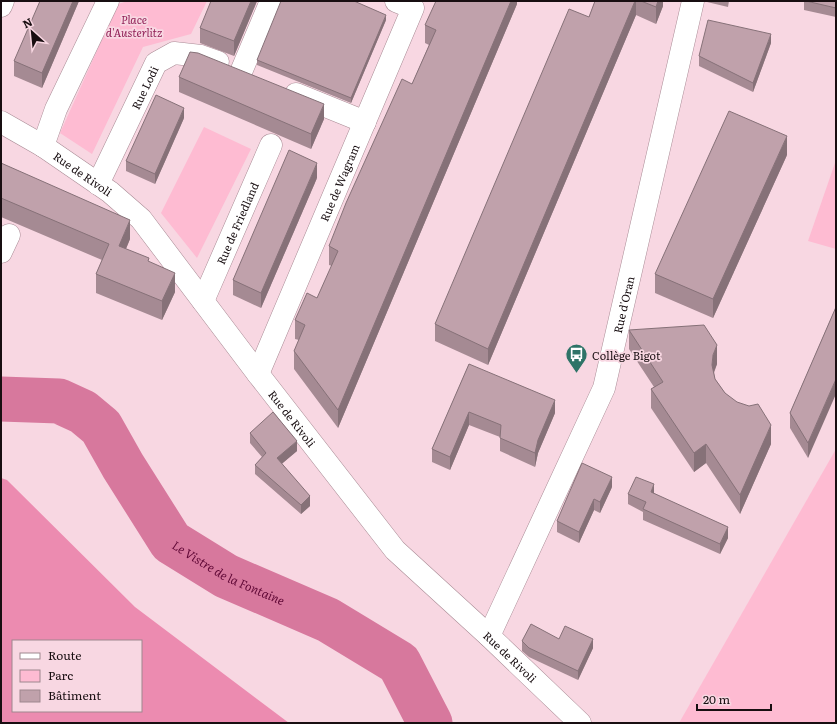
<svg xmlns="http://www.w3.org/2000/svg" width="837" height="724" font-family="Literata,serif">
<rect width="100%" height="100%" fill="#f8d7e2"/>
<g fill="#febbd2">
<polygon points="128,1 207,1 191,34 143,47 92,154 60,133 118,4"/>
<polygon points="204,127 251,149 197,258 161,213"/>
<polygon points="836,160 836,249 808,241"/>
<polygon points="836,449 836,723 679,723"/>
</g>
<path fill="#ec8bb0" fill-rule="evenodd" d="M1 478 7 480 135 607 289 723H1ZM13 641H141V711H13Z"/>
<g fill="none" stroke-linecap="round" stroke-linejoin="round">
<path stroke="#d7789d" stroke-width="45" id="s1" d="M1 399 59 401 83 412 101 427 123 466 171 542 226 576 328 620 399 663 430 723"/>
<defs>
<g id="street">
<polyline points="1,6 3,1"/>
<polyline points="241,72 271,1"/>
<polyline points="296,94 365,122"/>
<path id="s2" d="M1 122 43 146 110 192 141 219 258 374 395 550 489 636 580 723"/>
<polyline points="43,146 56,109 108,1"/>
<path id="s3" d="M98 184 156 63 174 53 201 56 218 62"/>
<polyline points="1,252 9,235"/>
<path id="s4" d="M203 301 271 145"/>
<path id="s5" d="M258 374 413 8 396 1"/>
<path id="s6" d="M489 636 604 388 693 1"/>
</g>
</defs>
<use href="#street" stroke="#a98b95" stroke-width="23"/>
<use href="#street" stroke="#fff" stroke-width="22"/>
</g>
<g fill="#a58a93">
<polygon points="79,1 42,88 14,76 14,61"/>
<polygon points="257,1 234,56 200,43 200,28"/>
<polygon points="517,1 517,4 338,428 294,369 294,351 299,340 295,339 295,320 317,298 332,266 329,265 329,246 412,84 429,45 425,43 425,25"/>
<polygon points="595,1 663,1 663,6 656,24 636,15 488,365 435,341 435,324 589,17"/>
<polygon points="707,1 729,1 728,7 707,2"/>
<polygon points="804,1 836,1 836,17 804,10"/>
<polygon points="386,20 351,103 257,65 257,60"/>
<polygon points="771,43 753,92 699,66 699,56"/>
<polygon points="179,77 324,119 311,149 179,92"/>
<polygon points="184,118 155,184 126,171 126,161"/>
<polygon points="787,155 713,318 655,293 655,274"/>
<polygon points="1,163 130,239 126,249 149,262 175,292 162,320 96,293 96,274 102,260 1,217"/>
<polygon points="317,178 261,308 233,295 233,280"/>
<polygon points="836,307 808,458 790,428 790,413"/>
<polygon points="629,330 717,364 714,373 715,379 725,393 771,444 740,514 706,463 694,472 651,408 651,389 654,387 629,349"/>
<polygon points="469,364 555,413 538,453 535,467 500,451 500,437 469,425 450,470 432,462 432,449"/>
<polygon points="250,433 297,451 281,464 310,506 301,514 255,474 255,465 262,457 250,443"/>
<polygon points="612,487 600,513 594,510 579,543 557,532 557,521"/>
<polygon points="654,493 728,538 720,554 643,520 643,512 628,504 628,494"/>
<polygon points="559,639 593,648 578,680 529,657 522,651 522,641"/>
</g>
<g fill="#867178">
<polygon points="73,1 79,1 42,88 42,73"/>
<polygon points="251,1 257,1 234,56 234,41"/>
<polygon points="511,1 517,1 517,4 338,428 338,410"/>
<polygon points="635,1 636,1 636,15 488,365 488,349"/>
<polygon points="658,1 663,1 663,6 656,24 656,7"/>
<polygon points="386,15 386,20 351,103 351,98"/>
<polygon points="771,34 771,43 753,92 753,83"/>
<polygon points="324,104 324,119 311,149 311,134"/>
<polygon points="184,108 184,118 155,184 155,174"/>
<polygon points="787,136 787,155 713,318 713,299"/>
<polygon points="317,163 317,178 261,308 261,293"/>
<polygon points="130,220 130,239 119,265 119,246"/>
<polygon points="175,273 175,292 162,320 162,301"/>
<polygon points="717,345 717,364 713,374 712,365 713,355"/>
<polygon points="836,379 836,394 808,458 808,443"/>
<polygon points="555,400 555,413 538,453 535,467 535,453 538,440"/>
<polygon points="469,412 469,425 450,470 450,457"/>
<polygon points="771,425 771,444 740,514 740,495"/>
<polygon points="297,441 297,451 277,468 277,458"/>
<polygon points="706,444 706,463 694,472 694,453"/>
<polygon points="612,477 612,487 600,513 600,502"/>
<polygon points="654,484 654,495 651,492"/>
<polygon points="310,496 310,506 301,514 301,505"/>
<polygon points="594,499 594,510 579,543 579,532"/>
<polygon points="728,527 728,538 720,554 720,544"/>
<polygon points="593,639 593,648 578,680 578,671"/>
</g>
<g fill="#c0a1ab" stroke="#867178">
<polygon points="40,1 73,1 42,73 14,61"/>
<polygon points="211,1 251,1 234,41 200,28"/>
<polygon points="281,1 354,1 386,15 351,98 257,60"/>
<polygon points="436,1 511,1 338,410 294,351 305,325 295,320 307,293 317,298 338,251 329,246 346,203 402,79 412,84 436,30 425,25"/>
<polygon points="595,1 635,1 488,349 435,324 569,9 589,17"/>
<polygon points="641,1 658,1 656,7"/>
<polygon points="806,1 836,1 836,8"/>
<polygon points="708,20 771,34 753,83 699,56"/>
<polygon points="190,52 198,53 324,104 311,134 179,77"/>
<polygon points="156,95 184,108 155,174 126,161"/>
<polygon points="729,111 787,136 713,299 655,274"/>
<polygon points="289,150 317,163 261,293 233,280"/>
<polygon points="1,163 130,220 119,246 149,258 148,261 175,273 162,301 96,274 109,244 1,198"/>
<polygon points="836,307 836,379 808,443 790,413"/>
<polygon points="704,325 717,345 713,355 712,365 715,379 725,393 737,402 749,406 758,404 771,425 740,495 706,444 694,453 651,389 663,382 629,330"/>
<polygon points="469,364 555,400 538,440 535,453 500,438 501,425 469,412 450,457 432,449"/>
<polygon points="273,412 297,441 277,458 310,496 301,505 255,465 266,453 250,433"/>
<polygon points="582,463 612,477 600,502 594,499 579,532 557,521"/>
<polygon points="636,477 654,484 651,492 728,527 720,544 643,509 646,502 628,494"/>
<polygon points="531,624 559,639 565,626 593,639 578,671 529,648 522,641"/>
</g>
<defs>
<symbol id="bus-pin" viewBox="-11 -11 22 30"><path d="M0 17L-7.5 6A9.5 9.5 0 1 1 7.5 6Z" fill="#2e7367" stroke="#f8d7e2"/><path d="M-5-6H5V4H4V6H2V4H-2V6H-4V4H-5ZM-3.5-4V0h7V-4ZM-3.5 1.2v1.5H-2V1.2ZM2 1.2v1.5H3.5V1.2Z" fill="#fff"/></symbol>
</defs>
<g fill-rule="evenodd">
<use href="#bus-pin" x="564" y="342" width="25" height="34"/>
</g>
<g text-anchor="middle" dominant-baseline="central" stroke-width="3.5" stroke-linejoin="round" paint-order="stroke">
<g font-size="11" font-style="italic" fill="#912157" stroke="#f8d7e2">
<text x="134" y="19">Place<tspan x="134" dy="13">d'Austerlitz</tspan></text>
</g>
<g font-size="11" fill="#180e11" stroke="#f8d7e2">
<text stroke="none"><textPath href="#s3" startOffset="107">Rue Lodi</textPath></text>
<text stroke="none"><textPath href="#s2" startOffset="97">Rue de Rivoli</textPath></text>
<text stroke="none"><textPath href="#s5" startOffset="208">Rue de Wagram</textPath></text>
<text stroke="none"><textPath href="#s4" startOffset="85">Rue de Friedland</textPath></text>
<text stroke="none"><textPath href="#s6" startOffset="359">Rue d'Oran</textPath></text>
<text stroke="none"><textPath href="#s2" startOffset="421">Rue de Rivoli</textPath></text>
<text stroke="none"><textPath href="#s2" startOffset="745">Rue de Rivoli</textPath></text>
</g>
<g font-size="11" fill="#180e11" stroke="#f8d7e2" text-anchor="start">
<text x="592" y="355">Collège Bigot</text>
</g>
<g font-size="12" font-style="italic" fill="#600836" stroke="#f8d7e2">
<text stroke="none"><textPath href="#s1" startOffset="308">Le Vistre de la Fontaine</textPath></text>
</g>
</g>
<rect width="837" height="724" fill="none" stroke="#180e11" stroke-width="4"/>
<rect x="12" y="640" width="130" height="72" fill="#f8d7e2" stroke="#9e878e"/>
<rect x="20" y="653" width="20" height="6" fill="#ffffff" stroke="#9e878e"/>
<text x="48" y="660" font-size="12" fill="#180e11">Route</text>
<rect x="20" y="670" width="20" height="12" fill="#febbd2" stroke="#9e878e"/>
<text x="48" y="680" font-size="12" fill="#180e11">Parc</text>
<rect x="20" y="690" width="20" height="12" fill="#c0a1ab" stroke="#9e878e"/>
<text x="48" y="700" font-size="12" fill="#180e11">Bâtiment</text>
<g transform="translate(32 32) rotate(333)" stroke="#f8d7e2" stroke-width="3" paint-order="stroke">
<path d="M0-3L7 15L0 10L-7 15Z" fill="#180e11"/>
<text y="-6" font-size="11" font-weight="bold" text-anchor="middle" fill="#180e11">N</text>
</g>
<path d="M697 704v6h74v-6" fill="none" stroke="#180e11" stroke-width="2"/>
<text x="703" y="704" font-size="12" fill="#180e11" stroke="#f8d7e2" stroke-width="3" paint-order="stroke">20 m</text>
</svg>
